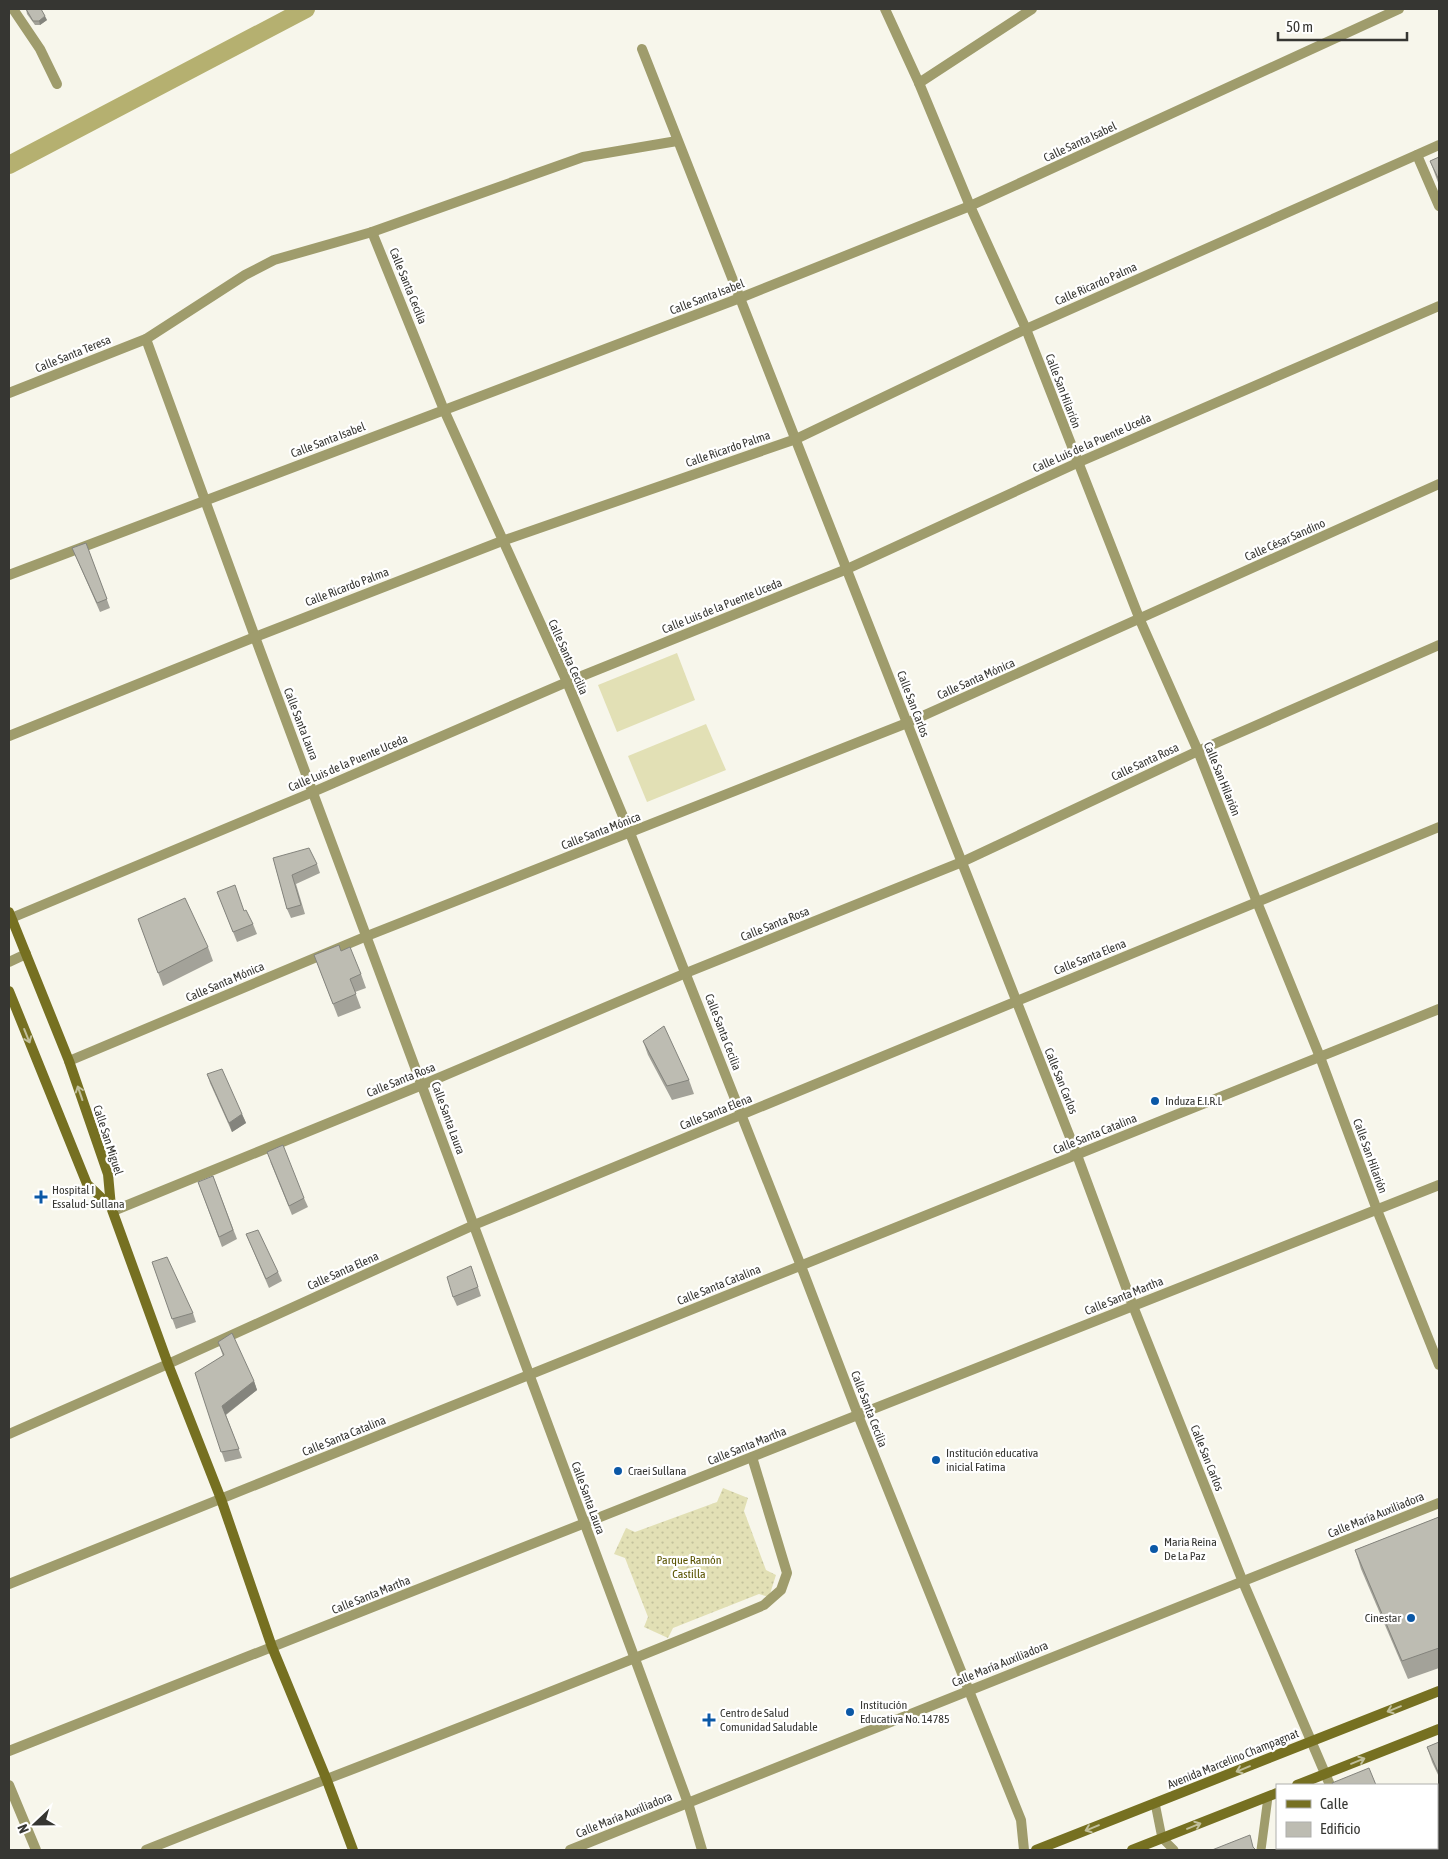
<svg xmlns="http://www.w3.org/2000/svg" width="1448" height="1859" font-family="'Asap Condensed',sans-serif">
<defs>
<pattern id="grass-dots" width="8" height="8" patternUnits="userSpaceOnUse" patternTransform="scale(1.25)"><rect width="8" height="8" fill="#e2e0b5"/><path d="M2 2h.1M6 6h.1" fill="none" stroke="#c2c19c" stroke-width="1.8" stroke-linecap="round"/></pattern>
</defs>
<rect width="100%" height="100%" fill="#f7f6eb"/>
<polygon fill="url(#grass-dots)" points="723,1488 748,1498 744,1511 766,1570 776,1575 769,1597 759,1594 673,1628 668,1638 644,1627 648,1617 625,1558 614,1554 626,1528 635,1532 717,1502"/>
<g fill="#e2e0b5">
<polygon points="677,653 695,700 617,732 598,685"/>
<polygon points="706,724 726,770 647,802 628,756"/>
</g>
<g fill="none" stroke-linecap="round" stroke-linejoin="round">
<polyline stroke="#b5b070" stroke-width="18" points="9,165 306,9"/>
<g stroke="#9f9c6c" stroke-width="9">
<polyline points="1155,1803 1162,1838 1174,1850"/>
<polyline points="1261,1850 1268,1797"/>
</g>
<g stroke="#9f9c6c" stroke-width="10">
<polyline points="13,9 40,49 57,84"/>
<polyline points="885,9 919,83 970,206 1026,329 1140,620 1198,751 1257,902 1320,1057 1377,1210 1439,1365"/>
<polyline points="642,49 1077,1155 1133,1306 1243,1582 1330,1785"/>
<polyline points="919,83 1032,9"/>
<polyline points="1417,155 1439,206"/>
<polyline points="372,232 444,410 567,682 630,833 801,1266 858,1415 1021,1820 1024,1850"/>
<polyline points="146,339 255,637 635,1659 688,1803 702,1850"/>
<polyline points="9,393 146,339 245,275 274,260 372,232 583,157 677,141"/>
<polyline points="9,575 740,298 970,206 1399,9"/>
<polyline points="9,736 255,637 502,541 796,439 1026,329 1439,145"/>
<polyline points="9,919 313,792 567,682 847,569 1077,463 1439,306"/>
<polyline points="9,962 26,954"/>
<polyline points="69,1061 367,936 907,723 1439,484"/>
<polyline points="113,1211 422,1085 686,973 962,862 1198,751 1439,645"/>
<polyline points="9,1434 168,1364 474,1225 1439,827"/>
<polyline points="9,1584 1439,1009"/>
<polyline points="9,1751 1439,1185"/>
<polyline points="9,1785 36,1850"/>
<polyline points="1351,1848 1352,1850"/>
<path d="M146 1850C352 1768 560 1691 764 1605L781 1590 787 1573 752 1457"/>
<polyline points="570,1850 1439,1503"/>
</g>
<g stroke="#767021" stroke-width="10">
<polyline points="9,912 69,1061 108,1174 111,1207 168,1364 221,1499 272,1647 326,1778 353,1850"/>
<polyline points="9,991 87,1184 111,1207"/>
<polyline points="1297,1785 1439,1729"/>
<polyline points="1036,1850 1439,1691"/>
<polyline points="1132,1850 1277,1793"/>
</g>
</g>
<g fill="#a3a299">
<polygon points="26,9 47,20 40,25 35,25 27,14"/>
<polygon points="1439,157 1439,185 1430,161"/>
<polygon points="86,543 110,608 100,612 72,548"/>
<polygon points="273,858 317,864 320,873 296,884 305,914 291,918 287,909"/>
<polygon points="221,902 244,911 253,924 257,934 237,942"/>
<polygon points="138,919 208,947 213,961 163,986"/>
<polygon points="341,951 361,974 366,988 355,992 361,1008 338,1017 314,955"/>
<polygon points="643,1041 689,1080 694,1094 672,1100 648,1055"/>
<polygon points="207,1074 242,1114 246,1123 232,1132 210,1083"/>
<polygon points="270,1161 304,1198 308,1207 292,1215"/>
<polygon points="213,1176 237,1239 222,1247 198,1182"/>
<polygon points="246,1234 278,1272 282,1281 269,1288"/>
<polygon points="152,1262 193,1313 196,1322 176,1329"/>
<polygon points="471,1266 481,1296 457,1306 453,1297"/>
<polygon points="218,1342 254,1381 257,1390 226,1415 242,1458 225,1462 195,1373 223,1356"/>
<polygon points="1439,1517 1439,1668 1408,1679 1361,1569 1355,1550"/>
<polygon points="1439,1742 1439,1777 1432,1762 1427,1747"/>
</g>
<g fill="#84847d">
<polygon points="45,16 47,20 40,25 39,21"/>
<polygon points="242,1114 246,1123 232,1132 229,1123"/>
<polygon points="254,1381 257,1390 225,1415 222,1406"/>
</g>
<g fill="#bdbcb2" stroke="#84847d">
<polygon points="26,9 41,9 45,16 39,21 33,21"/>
<polygon points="1439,157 1439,180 1430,161"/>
<polygon points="86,543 107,599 97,603 72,548"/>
<polygon points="309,848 317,864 292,875 301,905 287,909 273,858"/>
<polygon points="235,885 244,911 246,910 253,924 233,932 217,892"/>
<polygon points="185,898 208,947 158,973 138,919"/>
<polygon points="339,945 341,951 350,947 361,974 350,979 356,994 333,1004 314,955"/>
<polygon points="664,1026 689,1080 667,1086 643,1041"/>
<polygon points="222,1069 242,1114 229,1123 207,1074"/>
<polygon points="283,1145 304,1198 289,1206 267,1152"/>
<polygon points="213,1176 233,1230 219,1237 198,1182"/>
<polygon points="258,1230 278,1272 266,1279 246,1234"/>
<polygon points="167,1257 193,1313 172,1319 152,1262"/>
<polygon points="471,1266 478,1287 453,1297 447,1277"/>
<polygon points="232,1333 254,1381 222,1406 239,1449 221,1452 195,1373 224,1355 218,1342"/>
<polygon points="1439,1517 1439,1648 1402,1661 1355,1550"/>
<polygon points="1439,1742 1439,1774 1427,1747"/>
<polygon points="1369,1768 1376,1785 1333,1785 1332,1783"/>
<polygon points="1439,1803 1439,1850 1361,1850 1360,1848 1437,1848 1437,1804"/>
<polygon points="1250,1835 1253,1847 1256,1850 1212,1850"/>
</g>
<defs><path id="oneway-shaft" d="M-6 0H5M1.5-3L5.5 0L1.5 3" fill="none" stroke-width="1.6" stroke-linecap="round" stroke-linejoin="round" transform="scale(1.25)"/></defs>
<g stroke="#c1bf9b">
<use href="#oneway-shaft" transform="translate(27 1036) rotate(68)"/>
<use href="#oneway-shaft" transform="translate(80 1093) rotate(-109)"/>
<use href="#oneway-shaft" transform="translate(1394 1709) rotate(158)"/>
<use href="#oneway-shaft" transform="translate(1358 1761) rotate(-22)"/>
<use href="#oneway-shaft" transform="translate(1243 1769) rotate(158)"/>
<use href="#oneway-shaft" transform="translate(1194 1826) rotate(-22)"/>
<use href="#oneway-shaft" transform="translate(1092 1828) rotate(158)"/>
</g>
<g fill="#0b58a6" stroke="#fff" stroke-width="2">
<circle cx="1155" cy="1101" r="5"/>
<path d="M38.5 1189.5h5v5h5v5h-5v5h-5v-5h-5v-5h5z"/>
<circle cx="936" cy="1460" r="5"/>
<circle cx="618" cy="1471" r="5"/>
<circle cx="1154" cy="1549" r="5"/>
<circle cx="1411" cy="1618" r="5"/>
<circle cx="850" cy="1712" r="5"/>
<path d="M706.5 1712.5h5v5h5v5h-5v5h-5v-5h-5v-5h5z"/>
</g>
<g text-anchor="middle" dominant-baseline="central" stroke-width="4.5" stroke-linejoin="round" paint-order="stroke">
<g font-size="12" fill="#363632" stroke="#fff">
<text transform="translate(1080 142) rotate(-25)">Calle Santa Isabel</text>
<text transform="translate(1096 284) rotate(-24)">Calle Ricardo Palma</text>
<text transform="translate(408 286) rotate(68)">Calle Santa Cecilia</text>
<text transform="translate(707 297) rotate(-21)">Calle Santa Isabel</text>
<text transform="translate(73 354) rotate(-22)">Calle Santa Teresa</text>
<text transform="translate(1063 391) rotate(69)">Calle San Hilarión</text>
<text transform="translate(328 440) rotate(-21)">Calle Santa Isabel</text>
<text transform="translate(1092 443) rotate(-24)">Calle Luis de la Puente Uceda</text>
<text transform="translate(728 449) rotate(-19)">Calle Ricardo Palma</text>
<text transform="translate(1285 540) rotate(-24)">Calle César Sandino</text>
<text transform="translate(347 587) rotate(-21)">Calle Ricardo Palma</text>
<text transform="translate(722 606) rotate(-22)">Calle Luis de la Puente Uceda</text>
<text transform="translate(568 657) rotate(66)">Calle Santa Cecilia</text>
<text transform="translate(976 679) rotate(-24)">Calle Santa Mónica</text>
<text transform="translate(913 704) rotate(69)">Calle San Carlos</text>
<text transform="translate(301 724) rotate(69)">Calle Santa Laura</text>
<text transform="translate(1145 762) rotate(-25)">Calle Santa Rosa</text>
<text transform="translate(348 763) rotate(-23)">Calle Luis de la Puente Uceda</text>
<text transform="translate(1222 779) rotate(68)">Calle San Hilarión</text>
<text transform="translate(601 831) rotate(-21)">Calle Santa Mónica</text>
<text transform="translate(775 924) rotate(-22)">Calle Santa Rosa</text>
<text transform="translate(1090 957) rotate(-22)">Calle Santa Elena</text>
<text transform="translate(225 982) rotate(-23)">Calle Santa Mónica</text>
<text transform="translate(723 1032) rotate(69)">Calle Santa Cecilia</text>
<text transform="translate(401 1080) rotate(-22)">Calle Santa Rosa</text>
<text transform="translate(1061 1081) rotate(68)">Calle San Carlos</text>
<text transform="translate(716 1112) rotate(-22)">Calle Santa Elena</text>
<text transform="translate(448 1118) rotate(70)">Calle Santa Laura</text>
<text transform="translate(1095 1134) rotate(-22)">Calle Santa Catalina</text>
<text transform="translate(108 1140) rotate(72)">Calle San Miguel</text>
<text transform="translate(1370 1156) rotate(70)">Calle San Hilarión</text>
<text transform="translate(343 1271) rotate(-24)">Calle Santa Elena</text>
<text transform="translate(719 1285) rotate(-22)">Calle Santa Catalina</text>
<text transform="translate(1124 1296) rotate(-22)">Calle Santa Martha</text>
<text transform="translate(869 1409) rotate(69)">Calle Santa Cecilia</text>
<text transform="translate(344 1436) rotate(-22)">Calle Santa Catalina</text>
<text transform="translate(747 1446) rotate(-22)">Calle Santa Martha</text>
<text transform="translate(1207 1458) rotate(68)">Calle San Carlos</text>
<text transform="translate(588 1498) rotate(70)">Calle Santa Laura</text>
<text transform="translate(1376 1515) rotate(-22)">Calle María Auxiliadora</text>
<text transform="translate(371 1595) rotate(-22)">Calle Santa Martha</text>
<text transform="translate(1000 1664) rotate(-22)">Calle María Auxiliadora</text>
<text transform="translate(1233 1759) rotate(-22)">Avenida Marcelino Champagnat</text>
<text transform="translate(624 1815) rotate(-22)">Calle María Auxiliadora</text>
</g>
<g font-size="12" fill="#363632" stroke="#fff" text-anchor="start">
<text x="1165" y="1101">Induza E.I.R.L</text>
<text x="52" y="1190">Hospital I<tspan x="52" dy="14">Essalud- Sullana</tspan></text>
<text x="946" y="1453">Institución educativa<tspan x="946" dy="14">inicial Fatima</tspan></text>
<text x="628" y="1471">Craei Sullana</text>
<text x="1164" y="1542">Maria Reina<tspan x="1164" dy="14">De La Paz</tspan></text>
<text x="1401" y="1618" text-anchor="end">Cinestar</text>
<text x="860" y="1705">Institución<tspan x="860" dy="14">Educativa No. 14785</tspan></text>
<text x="720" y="1713">Centro de Salud<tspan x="720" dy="14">Comunidad Saludable</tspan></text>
</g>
<g font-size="12" fill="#595300" stroke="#fff">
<text x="689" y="1560">Parque Ramón<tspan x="689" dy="14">Castilla</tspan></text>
</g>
</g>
<rect width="1448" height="1859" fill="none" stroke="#363632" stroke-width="20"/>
<rect x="1276" y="1784" width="162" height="65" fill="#ffffff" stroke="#afafad"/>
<rect x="1286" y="1800" width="25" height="8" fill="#767021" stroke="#afafad"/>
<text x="1320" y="1809" font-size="15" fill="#363632">Calle</text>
<rect x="1286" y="1822" width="25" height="15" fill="#bdbcb2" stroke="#afafad"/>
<text x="1320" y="1834" font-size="15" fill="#363632">Edificio</text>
<g transform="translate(35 1824) rotate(248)" stroke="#ffffff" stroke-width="4" paint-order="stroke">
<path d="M0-4L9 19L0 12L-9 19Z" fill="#363632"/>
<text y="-8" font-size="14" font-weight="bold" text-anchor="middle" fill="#363632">N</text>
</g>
<path d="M1278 32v8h129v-8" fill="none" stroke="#363632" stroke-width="2.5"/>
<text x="1286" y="32" font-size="15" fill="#363632" stroke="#ffffff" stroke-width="4" paint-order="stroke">50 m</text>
</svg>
